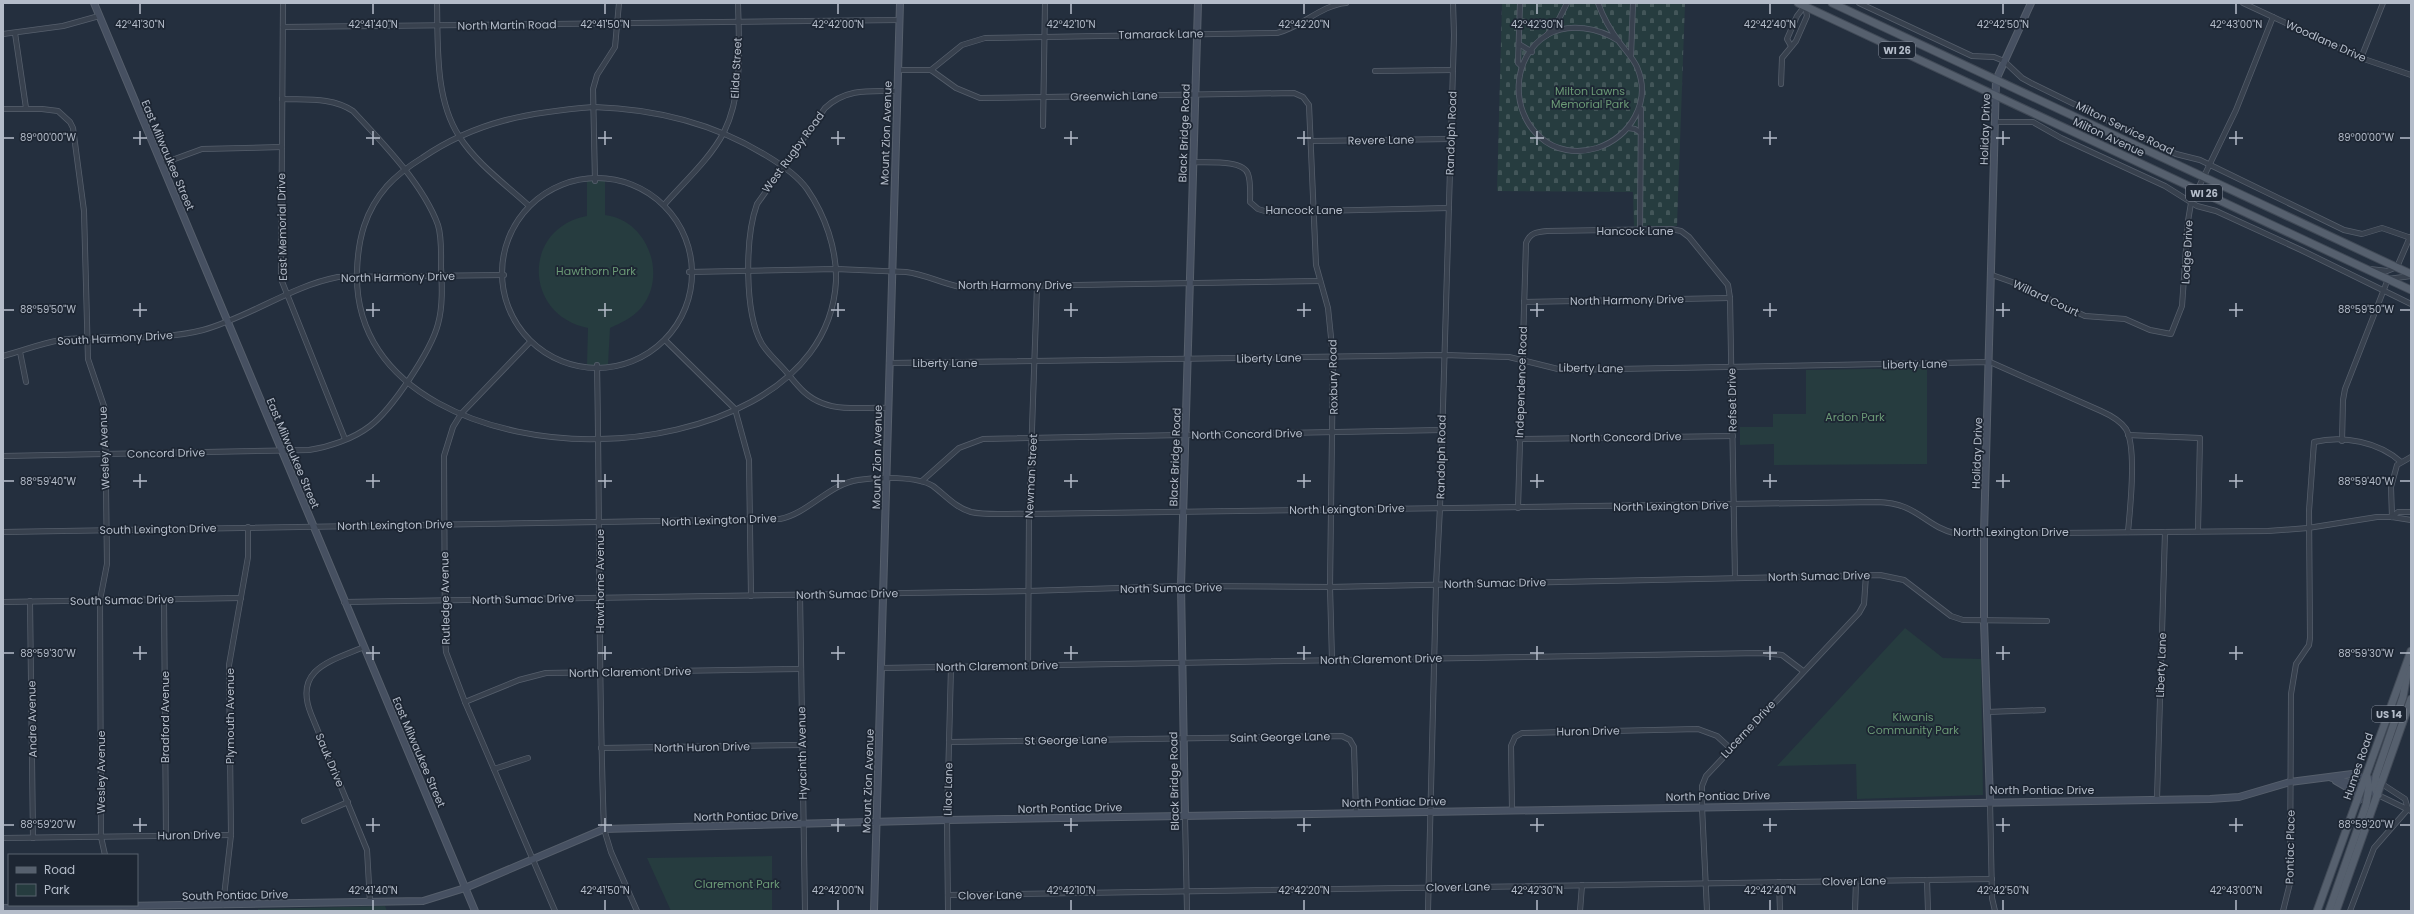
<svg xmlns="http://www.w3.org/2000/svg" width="2414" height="914" font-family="Poppins,sans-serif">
<defs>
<pattern id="cemetery-stones" width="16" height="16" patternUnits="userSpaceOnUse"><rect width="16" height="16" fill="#263c3f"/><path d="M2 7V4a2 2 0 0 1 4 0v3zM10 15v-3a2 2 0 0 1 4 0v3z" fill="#435659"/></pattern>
</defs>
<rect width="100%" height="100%" fill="#242f3e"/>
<g fill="#263c3f">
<path d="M587 181H605V215C648 220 668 276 641 308 632 318 621 323 610 328L608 365H587L588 328C523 315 522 228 587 216Z"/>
<polygon points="1927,368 1927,464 1774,465 1774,444 1740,445 1740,427 1773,427 1773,414 1806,414 1806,370"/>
<polygon points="1905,628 1943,658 1981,659 1983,795 1857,799 1856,764 1777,766"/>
<polygon points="772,856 772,911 671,911 647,858"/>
<polygon points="385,906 387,911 258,911 258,909"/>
</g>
<polygon fill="url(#cemetery-stones)" points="1502,3 1685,3 1677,226 1634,226 1633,192 1497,191"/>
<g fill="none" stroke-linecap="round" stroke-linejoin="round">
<defs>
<g id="street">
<polyline points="283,3 281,279 345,439"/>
<path d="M437 3C438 46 435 99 459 136 476 163 505 184 528 205"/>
<polyline points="1520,3 1518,63 1522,67"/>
<path d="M1598 3C1603 17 1610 30 1620 43 1626 51 1633 58 1637 67 1652 102 1630 137 1597 148 1577 154 1555 151 1540 137 1510 111 1511 57 1547 35 1569 22 1599 28 1619 41"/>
<polyline points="1859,3 1972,56 1994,57 2004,61 2022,78 2033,84 2176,154 2200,160 2344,230 2362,234 2382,228 2411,238"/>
<polyline points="2243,3 2361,58 2411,75"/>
<polyline points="283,27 899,20"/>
<polyline points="15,33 26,108"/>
<polyline points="3,34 63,26 99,16"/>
<polyline points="1547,35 1558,21 1567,3"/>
<polyline points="1519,44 1532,52"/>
<polyline points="1791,46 1787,39 1797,16 1807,3"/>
<polyline points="1631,56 1633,3"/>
<polyline points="2361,58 2383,3"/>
<polyline points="898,70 931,70 956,88 980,98 1294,93 1303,97 1309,105 1316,265 1328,308 1333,357 1330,587 1332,660"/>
<path d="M931 70 962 45 985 38 1277 33C1302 27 1321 5 1346 3"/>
<polyline points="1375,71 1453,70"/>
<polyline points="1781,84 1782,58 1796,41 1807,16 1805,6"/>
<path d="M594 107C657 109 714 123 767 156 782 165 797 175 807 189 825 215 837 249 836 281 830 393 696 438 600 439 496 442 353 396 357 271 358 239 365 211 387 186 397 175 409 166 422 158 476 121 530 112 594 107Z"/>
<polyline points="3,109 42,109 58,111 70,122 73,128 84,211 88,359 105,409 107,564 100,600 101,837 105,855"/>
<polyline points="1996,122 2033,122 2061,138 2165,186 2197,206 2216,211 2301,250 2411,304"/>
<polyline points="1043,126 1045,3"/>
<polyline points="1628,128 1635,129 1641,133"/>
<polyline points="1312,141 1451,139"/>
<path d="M1193 162C1206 163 1243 159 1248 174 1251 182 1250 194 1250 202L1258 209 1268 212 1449 208"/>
<polyline points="161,164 202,149 282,147"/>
<circle cx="597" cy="273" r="95"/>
<polyline points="595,181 593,89 597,75 615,47 619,3"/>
<path d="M664 205C684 182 710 159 724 132 743 94 739 45 738 3"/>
<polyline points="1640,230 1641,109"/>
<polyline points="2370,269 2387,271 2397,267 2410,237"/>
<path d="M689 272 836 269 906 272C925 274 942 284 961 287L1320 281"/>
<polyline points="1992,275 2012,282 2085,316 2125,319 2150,330 2171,334 2182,306 2188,221 2191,203 2236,110 2273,17"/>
<polyline points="1524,302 1730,298"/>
<polyline points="666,341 735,409 749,460 751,596"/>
<polyline points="530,342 461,414 453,427 444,456 445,639 446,652 465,702 555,911"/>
<polyline points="20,352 26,382"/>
<path d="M3 356C23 351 41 343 61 340 108 334 157 342 203 330 250 317 291 286 338 277L504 275"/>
<path d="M889 363 1444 355 1509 357 1562 370 1990 362 2101 411C2110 415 2120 420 2126 429 2137 448 2130 509 2128 532"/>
<path d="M597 365C600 520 598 675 604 829L611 852 637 911"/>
<path d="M888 408C867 407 841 411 822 403 806 397 798 386 788 374 780 364 769 355 762 344 744 313 745 237 757 204L825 108C846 88 870 91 897 91"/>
<polyline points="2128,435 2200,438 2198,531"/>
<polyline points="1519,439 1733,436"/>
<polyline points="2342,441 2343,400 2345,389 2388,279 2411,276"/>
<path d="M3 456 309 450C329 447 353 439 370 426 392 409 431 351 438 324 443 306 442 285 441 267 441 253 442 238 438 225 423 184 382 142 353 111 332 97 307 100 282 99"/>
<polyline points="922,481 959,448 983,439 1442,430"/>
<path d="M1518 508 1526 243C1530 233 1536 232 1547 231L1671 229 1681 231 1689 237 1728 285 1730 298 1735 578"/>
<polyline points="2392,517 2391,487 2397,465 2411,457"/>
<polyline points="2392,517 2398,512 2411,512"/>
<path d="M3 532 780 519C809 513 829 484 858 480 876 477 918 476 933 486 945 495 956 508 971 512 988 516 1010 513 1029 514L1877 502C1919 503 1923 526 1957 534L2268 531 2308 528 2377 517H2392L2411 520"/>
<polyline points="800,595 805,911"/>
<polyline points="164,599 166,836"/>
<polyline points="30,601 33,838"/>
<polyline points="3,602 241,598"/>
<polyline points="344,602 1028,591 1181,586 1330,587 1880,575 1904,580 1951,616 1963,620 2047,621"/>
<path d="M364 647C331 661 293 669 311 714L367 850 370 902"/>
<polyline points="1028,667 1029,514 1037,286"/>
<polyline points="881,668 1761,653 1782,655 1803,671"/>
<polyline points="465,702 519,680 546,673 801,669"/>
<polyline points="1987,712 2043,710"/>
<polyline points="949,742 1342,736 1350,740 1354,747 1356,813"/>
<polyline points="601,748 802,745"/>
<polyline points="494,769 528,758"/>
<polyline points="2382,784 2405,799 2408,809"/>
<polyline points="2378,795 2411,811"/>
<polyline points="2157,799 2165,532"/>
<polyline points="1990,801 1992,898 1995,911"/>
<polyline points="1512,810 1511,746 1515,737 1522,733 1698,729 1717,736 1730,748"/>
<polyline points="1185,816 1187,911"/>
<polyline points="304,821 348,802"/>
<polyline points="3,838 231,835"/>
<polyline points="1927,880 1928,911"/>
<polyline points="1779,882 1780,911"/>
<polyline points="948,895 1992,879"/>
<polyline points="223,905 231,835 229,665 248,557 248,527"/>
<polyline points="948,911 947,820 951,667"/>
<polyline points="1428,911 1436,585 1440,507 1454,35 1453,3"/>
<polyline points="1580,911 1582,885"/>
<polyline points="1707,911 1702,807 1702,786 1706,776 1859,613 1864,604 1866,575"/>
<polyline points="1855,911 1856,881"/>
<path d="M2283 911 2290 883 2291 694 2296 664 2309 645 2310 638 2309 511 2314 442C2344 435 2379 442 2401 462"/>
<polyline points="2350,911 2374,848 2408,809"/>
</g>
<g id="secondary">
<polyline points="94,3 475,911"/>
<polyline points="2332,778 2360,786 2378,795"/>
<polyline points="2336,781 2355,792 2359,800"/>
<polyline points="1990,801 1984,621 1984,533 1996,80 2031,3"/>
<polyline points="1185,816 1181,586 1198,3"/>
<polyline points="3,908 423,901 465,888 604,829 947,820 2210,799 2239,797 2290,782 2352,774 2379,782"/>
<polyline points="874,911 900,3"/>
</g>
<g id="primary">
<polyline points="1798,3 2411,290"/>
<polyline points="1832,3 2411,274"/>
<polyline points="2378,795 2375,788 2376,776 2403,697 2408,669"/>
<polyline points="2317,911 2411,651"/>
<polyline points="2329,911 2366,805 2369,787 2367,777"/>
<polyline points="2336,911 2411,699"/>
</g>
</defs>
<use href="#street" stroke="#565f6c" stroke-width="6"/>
<use href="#secondary" stroke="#565f6c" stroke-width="8"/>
<use href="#primary" stroke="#414a57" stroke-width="9"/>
<use href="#street" stroke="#38414e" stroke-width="4.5"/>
<use href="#secondary" stroke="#465061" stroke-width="6"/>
<use href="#primary" stroke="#56606e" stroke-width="7"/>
</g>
<path fill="none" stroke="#b4bcc9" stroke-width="1.5" d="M140 4V14M373 4V14M605 4V14M838 4V14M1071 4V14M1304 4V14M1537 4V14M1770 4V14M2003 4V14M2236 4V14M140 131V145M373 131V145M605 131V145M838 131V145M1071 131V145M1304 131V145M1537 131V145M1770 131V145M2003 131V145M2236 131V145M4 138H14M133 138H147M366 138H380M598 138H612M831 138H845M1064 138H1078M1297 138H1311M1530 138H1544M1763 138H1777M1996 138H2010M2229 138H2243M2400 138H2410M140 303V317M373 303V317M605 303V317M838 303V317M1071 303V317M1304 303V317M1537 303V317M1770 303V317M2003 303V317M2236 303V317M4 310H14M133 310H147M366 310H380M598 310H612M831 310H845M1064 310H1078M1297 310H1311M1530 310H1544M1763 310H1777M1996 310H2010M2229 310H2243M2400 310H2410M140 474V488M373 474V488M605 474V488M838 474V488M1071 474V488M1304 474V488M1537 474V488M1770 474V488M2003 474V488M2236 474V488M4 481H14M133 481H147M366 481H380M598 481H612M831 481H845M1064 481H1078M1297 481H1311M1530 481H1544M1763 481H1777M1996 481H2010M2229 481H2243M2400 481H2410M140 646V660M373 646V660M605 646V660M838 646V660M1071 646V660M1304 646V660M1537 646V660M1770 646V660M2003 646V660M2236 646V660M4 653H14M133 653H147M366 653H380M598 653H612M831 653H845M1064 653H1078M1297 653H1311M1530 653H1544M1763 653H1777M1996 653H2010M2229 653H2243M2400 653H2410M140 818V832M373 818V832M605 818V832M838 818V832M1071 818V832M1304 818V832M1537 818V832M1770 818V832M2003 818V832M2236 818V832M4 825H14M133 825H147M366 825H380M598 825H612M831 825H845M1064 825H1078M1297 825H1311M1530 825H1544M1763 825H1777M1996 825H2010M2229 825H2243M2400 825H2410M373 900V910M605 900V910M838 900V910M1071 900V910M1304 900V910M1537 900V910M1770 900V910M2003 900V910M2236 900V910"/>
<g text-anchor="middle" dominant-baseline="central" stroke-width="3.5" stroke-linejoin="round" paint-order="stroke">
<g fill="#1d2633" stroke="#878f9c" stroke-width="1">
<rect x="1879" y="42" width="36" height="16" rx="3"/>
<rect x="2186" y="185" width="36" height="16" rx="3"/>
<rect x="2372" y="706" width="34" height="16" rx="3"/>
</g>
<g font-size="10" font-weight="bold" fill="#b4bcc9">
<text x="1897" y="50">WI 26</text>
<text x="2204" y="193">WI 26</text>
<text x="2389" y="714">US 14</text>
</g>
<g font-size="11" fill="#b4bcc9" stroke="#1d2633">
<text transform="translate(507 25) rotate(-1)">North Martin Road</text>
<text transform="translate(1161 34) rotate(-1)">Tamarack Lane</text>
<text transform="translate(2326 41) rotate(24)">Woodlane Drive</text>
<text transform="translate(736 68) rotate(-87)">Elida Street</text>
<text transform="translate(1114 96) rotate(-1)">Greenwich Lane</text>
<text transform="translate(2125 128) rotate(26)">Milton Service Road</text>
<text transform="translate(1985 129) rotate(-88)">Holiday Drive</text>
<text transform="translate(886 133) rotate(-88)">Mount Zion Avenue</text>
<text transform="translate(1184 133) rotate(-88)">Black Bridge Road</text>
<text transform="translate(1451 133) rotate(-88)">Randolph Road</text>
<text transform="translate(2109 137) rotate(25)">Milton Avenue</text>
<text transform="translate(1381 140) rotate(-1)">Revere Lane</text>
<text transform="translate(793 152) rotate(-54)">West Rugby Road</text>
<text transform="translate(168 155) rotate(67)">East Milwaukee Street</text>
<text x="1304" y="210">Hancock Lane</text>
<text transform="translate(282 227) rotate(-91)">East Memorial Drive</text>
<text x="1635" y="231">Hancock Lane</text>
<text transform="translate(2187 252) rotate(-87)">Lodge Drive</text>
<text transform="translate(398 277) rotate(-1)">North Harmony Drive</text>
<text x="1015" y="285">North Harmony Drive</text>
<text transform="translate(2046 298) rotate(25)">Willard Court</text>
<text transform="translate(1627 300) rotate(-1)">North Harmony Drive</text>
<text transform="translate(115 338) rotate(-3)">South Harmony Drive</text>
<text transform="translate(1269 358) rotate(-1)">Liberty Lane</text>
<text x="945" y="363">Liberty Lane</text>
<text transform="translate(1915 364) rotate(-1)">Liberty Lane</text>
<text transform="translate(1591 368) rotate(1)">Liberty Lane</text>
<text transform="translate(1333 377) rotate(-91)">Roxbury Road</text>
<text transform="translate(1521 382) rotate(-88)">Independence Road</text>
<text transform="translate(1732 400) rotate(-91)">Refset Drive</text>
<text transform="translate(1247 434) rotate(-1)">North Concord Drive</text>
<text transform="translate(1626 437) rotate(-1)">North Concord Drive</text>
<text transform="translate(104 448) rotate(-92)">Wesley Avenue</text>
<text transform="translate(166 453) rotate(-1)">Concord Drive</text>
<text transform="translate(293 453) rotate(67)">East Milwaukee Street</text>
<text transform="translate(1977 453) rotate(-88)">Holiday Drive</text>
<text transform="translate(877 457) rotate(-89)">Mount Zion Avenue</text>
<text transform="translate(1175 457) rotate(-88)">Black Bridge Road</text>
<text transform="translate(1441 457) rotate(-89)">Randolph Road</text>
<text transform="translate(1031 476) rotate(-87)">Newman Street</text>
<text transform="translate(1671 506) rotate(-1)">North Lexington Drive</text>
<text transform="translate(1347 509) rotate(-1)">North Lexington Drive</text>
<text transform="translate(719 520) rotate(-2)">North Lexington Drive</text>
<text transform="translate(395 525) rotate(-1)">North Lexington Drive</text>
<text transform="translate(158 529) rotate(-1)">South Lexington Drive</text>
<text x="2011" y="532">North Lexington Drive</text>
<text transform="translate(1819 576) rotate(-1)">North Sumac Drive</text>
<text transform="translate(600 581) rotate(-90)">Hawthorne Avenue</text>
<text transform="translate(1495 583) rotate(-1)">North Sumac Drive</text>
<text transform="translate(1171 588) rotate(-1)">North Sumac Drive</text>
<text transform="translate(847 594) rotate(-1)">North Sumac Drive</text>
<text transform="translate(445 598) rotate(-91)">Rutledge Avenue</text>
<text transform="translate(523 599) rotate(-1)">North Sumac Drive</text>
<text transform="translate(122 600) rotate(-1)">South Sumac Drive</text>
<text transform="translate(1381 659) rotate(-1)">North Claremont Drive</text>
<text transform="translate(2161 665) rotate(-88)">Liberty Lane</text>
<text transform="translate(997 666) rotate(-1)">North Claremont Drive</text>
<text transform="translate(630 672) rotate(-1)">North Claremont Drive</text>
<text transform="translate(230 716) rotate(-90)">Plymouth Avenue</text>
<text transform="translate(165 717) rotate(-90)">Bradford Avenue</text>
<text transform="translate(32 719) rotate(-91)">Andre Avenue</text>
<text transform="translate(1748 729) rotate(-47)">Lucerne Drive</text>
<text transform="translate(1588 731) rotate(-1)">Huron Drive</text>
<text transform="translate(1280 737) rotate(-1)">Saint George Lane</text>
<text transform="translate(1066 740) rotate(-1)">St George Lane</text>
<text transform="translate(702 747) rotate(-1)">North Huron Drive</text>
<text transform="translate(419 752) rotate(67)">East Milwaukee Street</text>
<text transform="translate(802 753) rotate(-91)">Hyacinth Avenue</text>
<text transform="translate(330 760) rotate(67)">Sauk Drive</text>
<text transform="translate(2358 766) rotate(-71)">Humes Road</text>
<text transform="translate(101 772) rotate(-90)">Wesley Avenue</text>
<text transform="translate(868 781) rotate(-88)">Mount Zion Avenue</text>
<text transform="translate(1174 781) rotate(-91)">Black Bridge Road</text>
<text transform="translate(948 789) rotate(-89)">Lilac Lane</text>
<text x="2042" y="790">North Pontiac Drive</text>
<text transform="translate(1718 796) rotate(-1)">North Pontiac Drive</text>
<text transform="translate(1394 802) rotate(-1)">North Pontiac Drive</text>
<text transform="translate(1070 808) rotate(-1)">North Pontiac Drive</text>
<text transform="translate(746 816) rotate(-1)">North Pontiac Drive</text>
<text transform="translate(189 835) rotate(-1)">Huron Drive</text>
<text transform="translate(2290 847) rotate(-89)">Pontiac Place</text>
<text transform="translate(1854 881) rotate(-1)">Clover Lane</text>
<text transform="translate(1458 887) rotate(-1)">Clover Lane</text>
<text transform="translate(235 895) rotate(-1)">South Pontiac Drive</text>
<text transform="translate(990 895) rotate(-1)">Clover Lane</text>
</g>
<g font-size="11" fill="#6b9a76" stroke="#1d2633">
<text x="1590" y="91">Milton Lawns<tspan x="1590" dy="13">Memorial Park</tspan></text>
<text x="596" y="271">Hawthorn Park</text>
<text x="1855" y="417">Ardon Park</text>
<text x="1913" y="717">Kiwanis<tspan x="1913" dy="13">Community Park</tspan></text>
<text x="737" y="884">Claremont Park</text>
</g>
</g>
<g font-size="10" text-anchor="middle" fill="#b4bcc9" stroke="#1d2633" stroke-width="3.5" stroke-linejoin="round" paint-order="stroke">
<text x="140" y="28">42°41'30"N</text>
<text x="373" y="28">42°41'40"N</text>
<text x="605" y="28">42°41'50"N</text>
<text x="838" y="28">42°42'00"N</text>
<text x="1071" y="28">42°42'10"N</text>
<text x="1304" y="28">42°42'20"N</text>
<text x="1537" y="28">42°42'30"N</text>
<text x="1770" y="28">42°42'40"N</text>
<text x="2003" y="28">42°42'50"N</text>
<text x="2236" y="28">42°43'00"N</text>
<text x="2366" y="141">89°00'00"W</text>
<text x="48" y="141">89°00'00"W</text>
<text x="2366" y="313">88°59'50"W</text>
<text x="48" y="313">88°59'50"W</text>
<text x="2366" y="485">88°59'40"W</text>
<text x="48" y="485">88°59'40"W</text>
<text x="2366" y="657">88°59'30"W</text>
<text x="48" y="657">88°59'30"W</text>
<text x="2366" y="828">88°59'20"W</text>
<text x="48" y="828">88°59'20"W</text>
<text x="373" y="894">42°41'40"N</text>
<text x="605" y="894">42°41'50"N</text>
<text x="838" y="894">42°42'00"N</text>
<text x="1071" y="894">42°42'10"N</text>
<text x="1304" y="894">42°42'20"N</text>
<text x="1537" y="894">42°42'30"N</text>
<text x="1770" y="894">42°42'40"N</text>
<text x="2003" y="894">42°42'50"N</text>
<text x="2236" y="894">42°43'00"N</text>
</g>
<rect width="2414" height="914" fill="none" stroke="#b4bcc9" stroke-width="8"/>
<rect x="8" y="854" width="130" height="52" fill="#1d2633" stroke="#59626f"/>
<rect x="16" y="867" width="20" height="6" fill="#56606e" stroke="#59626f"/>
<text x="44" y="874" font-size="12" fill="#b4bcc9">Road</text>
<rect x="16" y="884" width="20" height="12" fill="#263c3f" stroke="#59626f"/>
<text x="44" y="894" font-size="12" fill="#b4bcc9">Park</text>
</svg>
